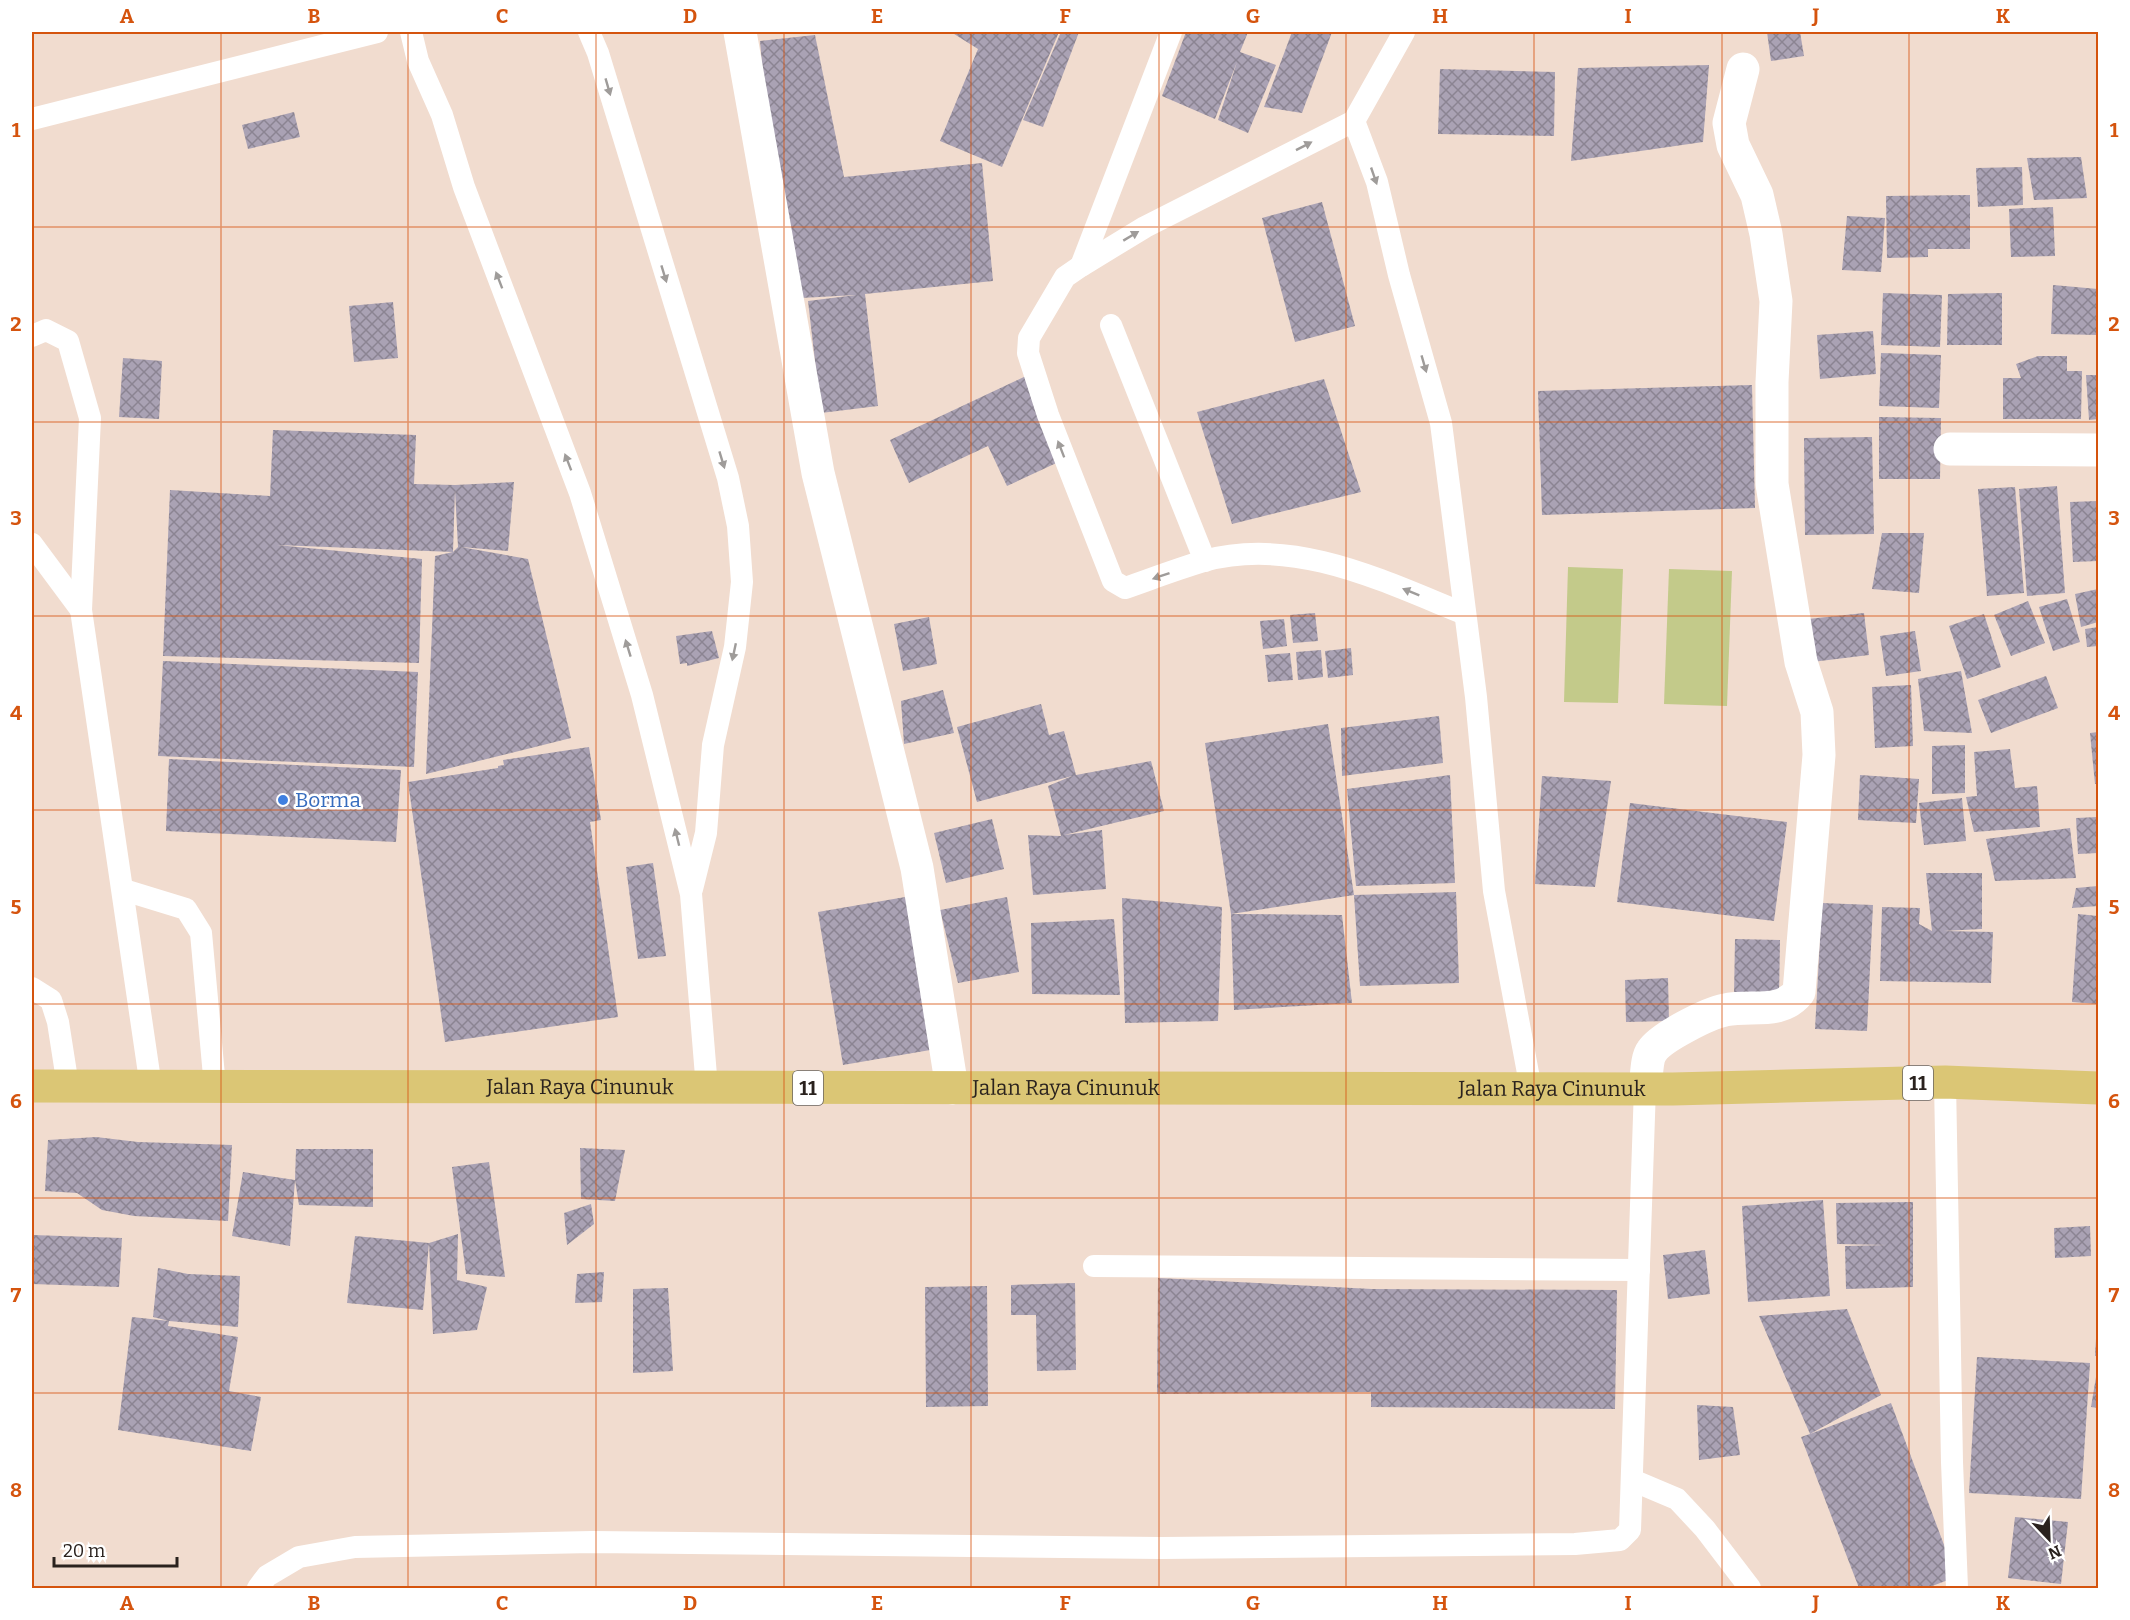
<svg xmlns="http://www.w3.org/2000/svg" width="2130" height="1620" font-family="Bitter,serif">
<defs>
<pattern id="building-cross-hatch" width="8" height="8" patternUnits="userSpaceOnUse" patternTransform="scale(1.5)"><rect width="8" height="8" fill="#aaa2b4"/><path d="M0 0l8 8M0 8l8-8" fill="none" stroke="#8b8492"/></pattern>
</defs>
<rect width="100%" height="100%" fill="#f1dccf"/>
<g fill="#c3ca8a">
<polygon points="1568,567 1623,569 1618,703 1564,702"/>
<polygon points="1669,569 1732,571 1727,706 1664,704"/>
</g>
<g fill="url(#building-cross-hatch)" fill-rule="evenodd">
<polygon points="951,32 1059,32 1002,167 940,141 978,49"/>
<polygon points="1061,32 1079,32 1043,127 1023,120"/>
<polygon points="1186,32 1248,32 1240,52 1276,65 1248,133 1218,120 1237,62 1215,119 1162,96"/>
<polygon points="1292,32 1332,32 1302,113 1264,107"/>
<polygon points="1767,32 1800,32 1804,56 1771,61"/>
<polygon points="815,35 844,177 982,163 993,281 865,294 878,406 821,413 808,301 856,295 801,298 766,108 760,41"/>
<polygon points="1709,65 1703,142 1571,161 1578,68"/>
<polygon points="1440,69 1555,72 1554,136 1438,134"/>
<polygon points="294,112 300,137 248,149 242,125"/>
<polygon points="2081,157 2087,198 2034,200 2027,158"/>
<polygon points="2022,167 2023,205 1978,207 1976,168"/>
<polygon points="1970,195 1970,249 1928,249 1928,257 1887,258 1886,196"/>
<polygon points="1322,202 1355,326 1295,342 1262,218"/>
<polygon points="2053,207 2055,256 2011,257 2009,209"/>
<polygon points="1847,216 1885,218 1881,272 1842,270"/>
<polygon points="2053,285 2098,289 2098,335 2051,334"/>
<polygon points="1883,293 1942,295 1940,347 1881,345"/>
<polygon points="2002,293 2002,345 1947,345 1948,294"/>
<polygon points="393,302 398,358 354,362 349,306"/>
<polygon points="1873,331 1876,374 1820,379 1817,335"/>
<polygon points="1881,353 1941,355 1939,408 1879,406"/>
<polygon points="2038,356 2067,356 2067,371 2082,371 2081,419 2003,419 2003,378 2021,378 2016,364"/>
<polygon points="123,358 162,361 159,419 119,417"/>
<polygon points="2086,375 2098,375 2098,419 2089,420"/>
<polygon points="1026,376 1065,459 1007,486 988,446 909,483 890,440"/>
<polygon points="1324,379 1361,492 1232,524 1197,412"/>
<polygon points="1752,385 1755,508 1542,515 1538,391"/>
<polygon points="1879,417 1941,418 1940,479 1879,479"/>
<path d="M273 430 416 435 414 484 455 485 514 482 508 551 461 547 528 559 571 738 426 774 435 556 453 552 277 545 422 559 419 663 163 656 170 490 270 496ZM455 490 458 547 453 552Z"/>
<polygon points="1872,437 1874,534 1805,535 1804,438"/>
<polygon points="2057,486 2065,593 2027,596 2019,489"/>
<polygon points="2015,487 2024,593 1987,596 1978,489"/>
<polygon points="2098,501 2098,561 2073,562 2070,502"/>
<polygon points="1882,533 1924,533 1919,593 1872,589"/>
<polygon points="2098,589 2098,622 2081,627 2075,594"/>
<polygon points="2067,599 2080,642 2053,651 2039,607"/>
<polygon points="2028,601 2045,643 2011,656 1994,615"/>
<polygon points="1315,613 1318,641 1293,643 1290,615"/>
<polygon points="1864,613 1869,655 1812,662 1808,619"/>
<polygon points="1984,614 2001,667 1967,679 1949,626"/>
<polygon points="929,617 937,664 903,671 894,624"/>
<polygon points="1284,619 1287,646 1263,649 1260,621"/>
<polygon points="2098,627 2098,646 2087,647 2085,629"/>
<polygon points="712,631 719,658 687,666 687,663 680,664 676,636"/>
<polygon points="1915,631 1921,671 1886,676 1880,636"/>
<polygon points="1351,648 1353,675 1328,678 1325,651"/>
<polygon points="1321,650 1323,677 1298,680 1296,652"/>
<polygon points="1290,653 1293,680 1268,682 1265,655"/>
<polygon points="163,661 418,672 414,767 158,756"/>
<polygon points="1961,671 1972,733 1924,731 1918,679"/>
<polygon points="2046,676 2058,708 1991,733 1978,700"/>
<polygon points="1911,685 1913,746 1875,748 1872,687"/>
<polygon points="943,690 954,733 904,744 901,701"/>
<polygon points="1041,704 1049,735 1064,731 1076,775 1151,761 1164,811 1064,835 1102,830 1106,889 1033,895 1028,835 1061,836 1048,786 1072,776 977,802 957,727"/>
<polygon points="1439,716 1443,763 1342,776 1341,728"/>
<polygon points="1328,724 1354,895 1456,892 1459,983 1360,986 1354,895 1231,914 1205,743"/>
<polygon points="2098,732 2098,784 2095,784 2090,733"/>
<polygon points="1965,745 1965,793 1932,794 1932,746"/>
<polygon points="589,747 601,820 590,822 618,1017 445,1042 408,782 498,768 498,766 504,765 503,760"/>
<polygon points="2010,749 2015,788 2037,786 2040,827 1974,832 1966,797 1977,796 1974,752"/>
<polygon points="169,759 401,770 396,842 166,831"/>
<polygon points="1450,775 1455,883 1356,886 1347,789"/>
<polygon points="1860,775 1919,779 1916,823 1858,820"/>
<polygon points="1542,776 1611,781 1595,887 1535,884"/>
<polygon points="32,795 34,796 33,829 32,829"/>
<polygon points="1962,798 1966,841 1924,845 1919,803"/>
<polygon points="1630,803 1787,822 1774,921 1617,902"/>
<polygon points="2098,817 2098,853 2078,854 2076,818"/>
<polygon points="992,819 1004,869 946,883 934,833"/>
<polygon points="2070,828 2076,878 1995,881 1986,839"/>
<polygon points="653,863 666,956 638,959 626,867"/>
<polygon points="1926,873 1982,873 1982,929 1943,931 1993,932 1991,983 1880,981 1882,907 1920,908 1919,924 1932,931"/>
<polygon points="2098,886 2098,906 2072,908 2076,888"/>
<polygon points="911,896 936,1049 843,1065 818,912"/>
<polygon points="1007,897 1019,972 958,983 940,910"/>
<polygon points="1122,898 1222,907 1218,1021 1125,1023"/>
<polygon points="1822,903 1873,905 1867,1031 1815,1029"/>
<polygon points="1231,914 1342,915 1352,1003 1234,1010"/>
<polygon points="2078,914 2098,916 2098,1004 2072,1002"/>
<polygon points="1114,919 1120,995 1032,994 1031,923"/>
<polygon points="1735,939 1780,940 1779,996 1734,995"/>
<polygon points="1668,978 1669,1021 1626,1022 1625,980"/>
<polygon points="96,1137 138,1142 232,1145 228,1221 134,1216 102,1210 77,1193 45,1191 48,1140"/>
<polygon points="580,1148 625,1150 615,1201 581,1199"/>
<polygon points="296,1149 373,1149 373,1207 299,1205 295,1180 290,1246 232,1236 243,1172 295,1180"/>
<polygon points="489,1162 505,1277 466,1274 452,1167"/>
<polygon points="1823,1200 1830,1296 1748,1302 1742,1206"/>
<polygon points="1913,1202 1913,1287 1846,1289 1845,1246 1887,1245 1837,1244 1836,1203"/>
<polygon points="591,1204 594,1224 567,1245 564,1213"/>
<polygon points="2090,1226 2091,1256 2055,1258 2054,1228"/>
<polygon points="458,1234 457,1280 487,1287 477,1330 433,1334 429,1243"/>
<polygon points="32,1235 122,1238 119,1287 32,1284"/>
<polygon points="355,1236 429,1243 423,1310 347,1303"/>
<polygon points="1705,1250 1710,1294 1668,1299 1663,1255"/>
<polygon points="158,1268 188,1274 240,1276 238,1327 169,1321 168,1326 238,1337 229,1391 261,1397 251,1451 118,1430 132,1317 169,1321 153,1317"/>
<polygon points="604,1272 602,1302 575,1303 577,1274"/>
<polygon points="1158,1278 1372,1289 1617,1290 1615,1409 1371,1407 1371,1392 1157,1394"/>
<polygon points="1075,1283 1076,1370 1037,1371 1036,1315 1011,1315 1011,1285"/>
<polygon points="987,1286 988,1406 926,1407 925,1287"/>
<polygon points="668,1288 673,1371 633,1373 633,1289"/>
<polygon points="1847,1309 1881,1395 1810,1434 1891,1403 1956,1577 1927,1588 1859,1588 1801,1437 1810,1434 1759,1316"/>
<polygon points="2097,1321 2098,1321 2098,1356 2095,1356"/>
<polygon points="1977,1357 2090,1363 2081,1499 1969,1493"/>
<polygon points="2097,1371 2098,1372 2098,1408 2091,1407"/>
<polygon points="1697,1405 1733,1407 1740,1455 1699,1460"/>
<polygon points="2015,1517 2068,1522 2061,1584 2008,1578"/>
</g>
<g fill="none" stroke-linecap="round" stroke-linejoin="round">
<g stroke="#fff" stroke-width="22">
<polyline points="411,32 418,61 442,115 464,187 580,493 642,695 691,894 707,1088"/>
<polyline points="589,32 598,53 728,478 738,526 742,582 735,647 713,745 706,833 692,889"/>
<path d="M1404 32 1354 121 1145 227 1081 266 1065 277 1029 338 1028 353 1048 415 1113 581 1125 588C1151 579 1177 569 1204 561 1294 536 1383 581 1465 614"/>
<polyline points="32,119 377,32"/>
<polyline points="1354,121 1377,182 1399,275 1441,423 1476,697 1494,891 1531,1089"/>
<polyline points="1081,266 1171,32"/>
<polyline points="1111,325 1205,561"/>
<polyline points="32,336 46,330 68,341 90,418 81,610 151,1087"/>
<polyline points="32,544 81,610"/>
<polyline points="124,890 186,909 201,933 215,1087"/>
<polyline points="32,988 51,1000 58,1022 68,1086"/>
<polyline points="1945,1082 1952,1462 1957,1588"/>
<polyline points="1094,1266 1639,1270"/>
<polyline points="1632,1480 1677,1499 1705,1529 1750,1588"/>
<polyline points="258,1588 267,1576 299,1557 355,1547 592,1542 1161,1548 1575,1544 1620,1540 1630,1530 1645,1087"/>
</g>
<g stroke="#fff" stroke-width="33">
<polyline points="740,32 818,473 917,868 952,1088"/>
<polyline points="1950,449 2098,450"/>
<path d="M1645 1087C1647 1077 1646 1059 1652 1051 1661 1037 1709 1013 1725 1010 1751 1004 1780 1016 1799 992L1819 755 1817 712 1801 662 1772 484V382L1776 301 1766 234 1757 195 1733 145 1729 123 1743 69"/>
</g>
<path stroke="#dbc675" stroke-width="33" id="s1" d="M32 1086 1673 1089 1945 1082 2098 1088"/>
</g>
<defs><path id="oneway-solid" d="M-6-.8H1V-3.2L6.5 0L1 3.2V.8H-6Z" transform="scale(1.5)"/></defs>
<g fill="#9f9c9a">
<use href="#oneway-solid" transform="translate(608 87) rotate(74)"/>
<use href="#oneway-solid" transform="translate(1304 146) rotate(-27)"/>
<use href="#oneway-solid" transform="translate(1374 176) rotate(71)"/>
<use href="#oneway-solid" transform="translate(1131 236) rotate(-31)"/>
<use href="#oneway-solid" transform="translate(664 274) rotate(73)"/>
<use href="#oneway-solid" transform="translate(499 280) rotate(-111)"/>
<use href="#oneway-solid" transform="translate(1424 364) rotate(74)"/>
<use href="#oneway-solid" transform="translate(1061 449) rotate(-111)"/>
<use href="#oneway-solid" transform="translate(722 460) rotate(73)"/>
<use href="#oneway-solid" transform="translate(568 462) rotate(-111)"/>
<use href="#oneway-solid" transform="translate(1161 576) rotate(161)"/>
<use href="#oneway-solid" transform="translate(1411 592) rotate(-158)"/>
<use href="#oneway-solid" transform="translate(628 648) rotate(-107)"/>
<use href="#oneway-solid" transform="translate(734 652) rotate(102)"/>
<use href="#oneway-solid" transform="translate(677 837) rotate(-104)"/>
</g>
<path fill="none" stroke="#d5540e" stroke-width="1.5" stroke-opacity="0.55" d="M221 32V1588M408 32V1588M596 32V1588M784 32V1588M971 32V1588M1159 32V1588M1346 32V1588M1534 32V1588M1722 32V1588M1909 32V1588M32 227H2098M32 422H2098M32 616H2098M32 810H2098M32 1004H2098M32 1198H2098M32 1393H2098"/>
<circle fill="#3f7fe0" stroke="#fff" stroke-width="2" cx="283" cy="800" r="6"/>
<g text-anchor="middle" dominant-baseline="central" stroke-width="5" stroke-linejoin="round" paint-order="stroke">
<g fill="#fff" stroke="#6a6462" stroke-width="1.5">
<rect x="1903" y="1066" width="30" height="34" rx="4.5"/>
<rect x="793" y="1071" width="30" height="34" rx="4.5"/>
</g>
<g font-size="20" font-weight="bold" fill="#2a221e">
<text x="1918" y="1083">11</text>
<text x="808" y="1088">11</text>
</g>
<g font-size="21" fill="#366cbe" stroke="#fff" text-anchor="start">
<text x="295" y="800">Borma</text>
</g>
<g font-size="21" fill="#2a221e" stroke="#fff">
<text stroke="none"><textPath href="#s1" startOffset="548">Jalan Raya Cinunuk</textPath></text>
<text stroke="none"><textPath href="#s1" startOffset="1034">Jalan Raya Cinunuk</textPath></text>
<text stroke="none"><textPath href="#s1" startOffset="1520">Jalan Raya Cinunuk</textPath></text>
</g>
</g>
<rect width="2130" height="1620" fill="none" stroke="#ffffff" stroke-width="66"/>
<g transform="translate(2049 1539) rotate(157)" stroke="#ffffff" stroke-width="4.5" paint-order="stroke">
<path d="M0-4.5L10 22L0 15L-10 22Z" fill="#2a221e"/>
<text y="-9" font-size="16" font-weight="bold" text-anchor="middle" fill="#2a221e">N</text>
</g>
<path d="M54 1557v9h123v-9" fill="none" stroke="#2a221e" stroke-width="3"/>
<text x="63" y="1557" font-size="18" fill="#2a221e" stroke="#ffffff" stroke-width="4.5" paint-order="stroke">20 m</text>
<rect x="33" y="33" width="2064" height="1554" fill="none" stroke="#d5540e" stroke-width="2"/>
<g font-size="20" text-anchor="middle" font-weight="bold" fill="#d5540e">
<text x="127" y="23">A</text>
<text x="314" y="23">B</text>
<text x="502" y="23">C</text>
<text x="690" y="23">D</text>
<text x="877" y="23">E</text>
<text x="1065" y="23">F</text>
<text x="1253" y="23">G</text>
<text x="1440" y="23">H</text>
<text x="1628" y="23">I</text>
<text x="1816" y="23">J</text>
<text x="2003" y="23">K</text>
<text x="16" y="137">1</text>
<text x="2114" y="137">1</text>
<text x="16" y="331">2</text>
<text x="2114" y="331">2</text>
<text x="16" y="525">3</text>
<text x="2114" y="525">3</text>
<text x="16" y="720">4</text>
<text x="2114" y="720">4</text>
<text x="16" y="914">5</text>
<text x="2114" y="914">5</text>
<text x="16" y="1108">6</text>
<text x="2114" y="1108">6</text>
<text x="16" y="1302">7</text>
<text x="2114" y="1302">7</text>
<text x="16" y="1497">8</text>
<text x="2114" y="1497">8</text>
<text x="127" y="1610">A</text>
<text x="314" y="1610">B</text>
<text x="502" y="1610">C</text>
<text x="690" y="1610">D</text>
<text x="877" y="1610">E</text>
<text x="1065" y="1610">F</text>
<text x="1253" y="1610">G</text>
<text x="1440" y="1610">H</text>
<text x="1628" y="1610">I</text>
<text x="1816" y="1610">J</text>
<text x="2003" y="1610">K</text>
</g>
</svg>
